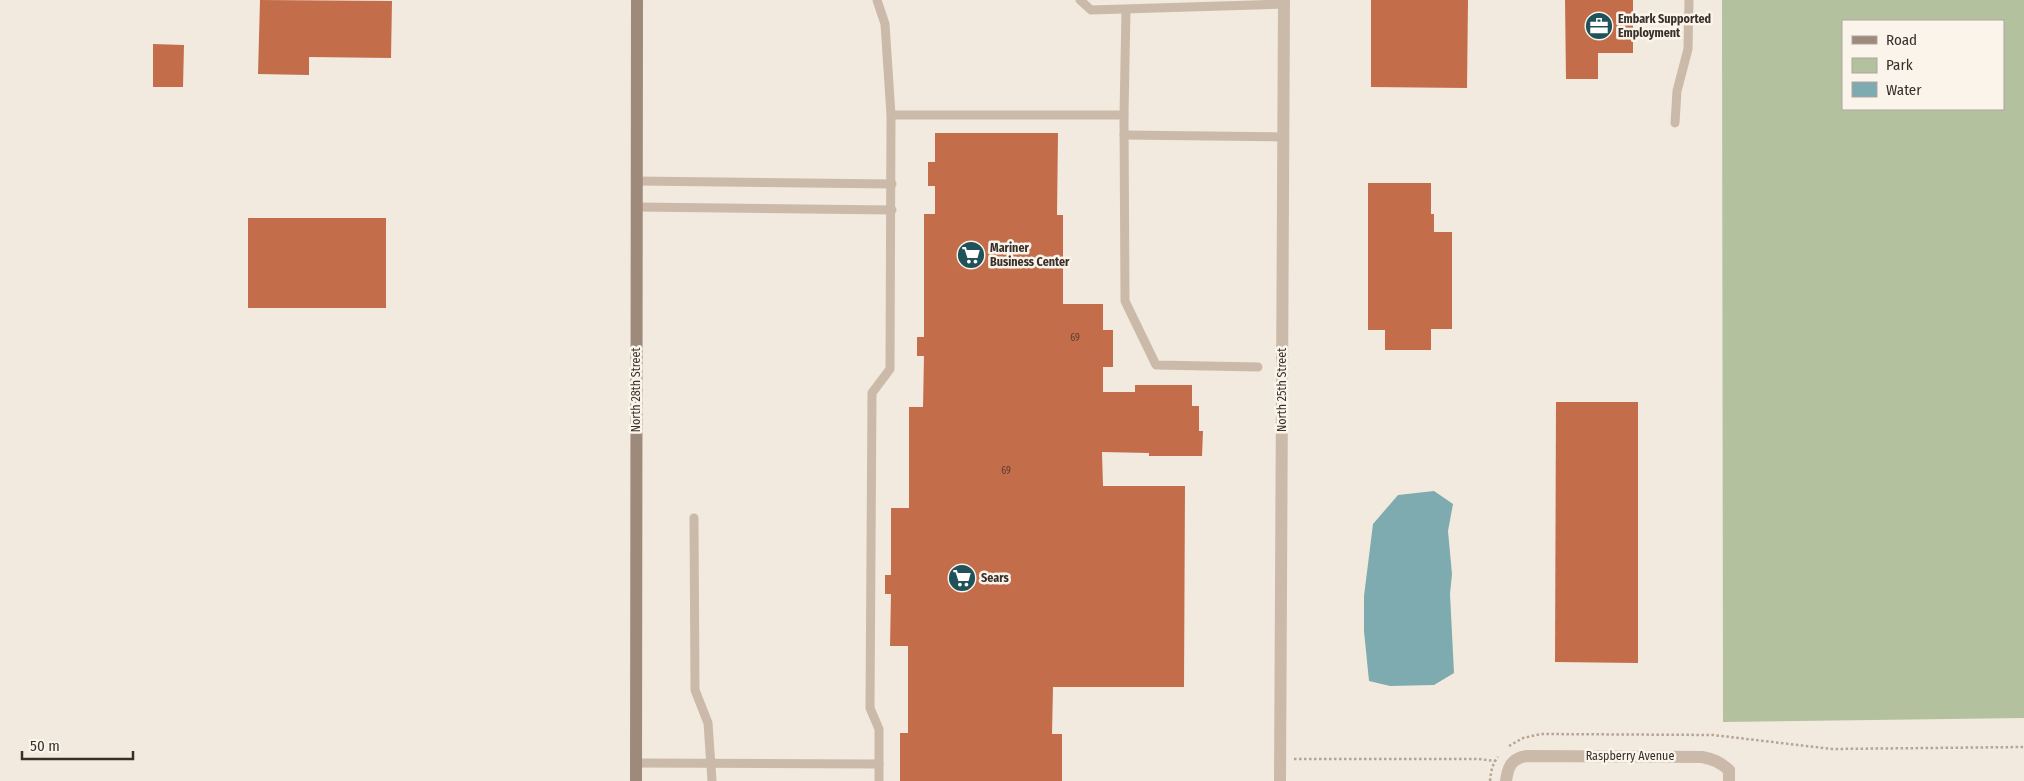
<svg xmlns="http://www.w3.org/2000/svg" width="2024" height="781" font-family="'Fira Sans Condensed',sans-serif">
<rect width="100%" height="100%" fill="#f2eade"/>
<path fill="#b4c19e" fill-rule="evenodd" d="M1722 0H2024V718L1723 722ZM1843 21H2003V109H1843Z"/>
<polygon fill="#7eabaf" points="1434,491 1453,504 1448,531 1452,574 1450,594 1454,673 1434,685 1390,686 1369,681 1364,631 1364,596 1373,524 1398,495"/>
<g fill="#c46d4b">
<polygon points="260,0 392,1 391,58 309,57 309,75 258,74"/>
<polygon points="1371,0 1468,0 1467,88 1371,87"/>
<polygon points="1565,0 1633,0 1633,53 1598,53 1598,79 1566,79"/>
<polygon points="153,44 184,45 183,87 153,87"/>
<polygon points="935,133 1058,133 1057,215 1063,215 1063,304 1103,304 1103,330 1113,330 1113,367 1103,367 1103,392 1135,392 1135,385 1192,385 1192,406 1199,406 1199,431 1203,431 1202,456 1149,456 1149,453 1102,452 1103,486 1185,486 1184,687 1053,687 1052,734 1062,734 1062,781 900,781 900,733 908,733 908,646 890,646 891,594 885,594 885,575 891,575 891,508 909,508 909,407 923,407 924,356 917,356 917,337 924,337 924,214 935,214 935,186 928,186 928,162 935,162"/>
<polygon points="1368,183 1431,183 1431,214 1434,214 1434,232 1452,232 1452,329 1431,329 1431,350 1385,350 1385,330 1368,330"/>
<rect x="248" y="218" width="138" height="90"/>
<polygon points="1556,402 1638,402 1638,663 1555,662"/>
</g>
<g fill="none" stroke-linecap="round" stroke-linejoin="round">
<g stroke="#b6a494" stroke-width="2.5" stroke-dasharray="2.5 2.5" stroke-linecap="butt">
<polyline points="1509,746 1523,738 1541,734 1713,735 1832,749 2024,747"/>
<polyline points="1294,759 1479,759 1495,761"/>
<path d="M1490 781C1491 772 1492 764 1498 757"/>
</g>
<g stroke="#cbbaaa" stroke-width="9">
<polyline points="877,0 885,24 891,115 890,369 872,393 870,708 879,729 879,781"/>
<polyline points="1080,0 1091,10 1284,4"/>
<polyline points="1126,10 1124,115 1125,301 1156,365 1258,367"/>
<polyline points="891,115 1124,115"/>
<polyline points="1675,123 1677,91 1688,49 1689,0"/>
<polyline points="1124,135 1284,137"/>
<polyline points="637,181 892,184"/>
<polyline points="637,207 892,210"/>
<polyline points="694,518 695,690 708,723 712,781"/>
<polyline points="636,763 879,764"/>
</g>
<g stroke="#cbbaaa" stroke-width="12">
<polyline points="1280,781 1284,0"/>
<path d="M1506 781C1508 766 1512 758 1527 756L1702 757C1713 759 1720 762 1729 770V781"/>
</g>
<polyline stroke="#9e8a7b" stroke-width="12" points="636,781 637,0"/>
</g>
<defs>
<symbol id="office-disc" viewBox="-11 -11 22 22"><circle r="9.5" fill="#1f5359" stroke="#faf4eb"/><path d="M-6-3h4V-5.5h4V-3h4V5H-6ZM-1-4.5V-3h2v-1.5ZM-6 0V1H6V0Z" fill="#fff"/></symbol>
<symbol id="supermarket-disc" viewBox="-11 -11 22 22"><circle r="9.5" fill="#1f5359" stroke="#faf4eb"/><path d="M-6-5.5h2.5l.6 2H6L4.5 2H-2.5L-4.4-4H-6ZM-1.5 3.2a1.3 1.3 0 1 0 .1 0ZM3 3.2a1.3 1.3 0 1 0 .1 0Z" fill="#fff"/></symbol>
</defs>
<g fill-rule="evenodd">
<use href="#office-disc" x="1583" y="10" width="32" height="32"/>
<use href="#supermarket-disc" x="955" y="239" width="32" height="32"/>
<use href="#supermarket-disc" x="946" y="562" width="32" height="32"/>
</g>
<g text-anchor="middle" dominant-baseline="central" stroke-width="5" stroke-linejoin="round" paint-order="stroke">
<g font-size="10" fill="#5b3e32">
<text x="1075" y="338">69</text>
<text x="1006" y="471">69</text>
</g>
<g font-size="12" font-weight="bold" fill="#382f2a" stroke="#faf4eb" text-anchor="start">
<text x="1618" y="19">Embark Supported<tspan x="1618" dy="14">Employment</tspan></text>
<text x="990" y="248">Mariner<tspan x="990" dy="14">Business Center</tspan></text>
<text x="981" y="578">Sears</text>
</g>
<g font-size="12" fill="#382f2a" stroke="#faf4eb">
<text transform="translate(636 390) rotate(-90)">North 28th Street</text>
<text transform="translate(1282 390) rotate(-90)">North 25th Street</text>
<text x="1630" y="756">Raspberry Avenue</text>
</g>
</g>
<rect x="1842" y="20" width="162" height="90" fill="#faf4eb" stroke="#aca59e"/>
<rect x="1852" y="36" width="25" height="8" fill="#9e8a7b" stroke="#aca59e"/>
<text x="1886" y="45" font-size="15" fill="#382f2a">Road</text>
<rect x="1852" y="58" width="25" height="15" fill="#b4c19e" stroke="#aca59e"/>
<text x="1886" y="70" font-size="15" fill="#382f2a">Park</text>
<rect x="1852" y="82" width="25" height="15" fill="#7eabaf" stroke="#aca59e"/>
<text x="1886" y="95" font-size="15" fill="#382f2a">Water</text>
<path d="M22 751v8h111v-8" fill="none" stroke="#382f2a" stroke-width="2.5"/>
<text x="30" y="751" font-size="15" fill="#382f2a" stroke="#faf4eb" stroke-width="4" paint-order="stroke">50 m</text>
</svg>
